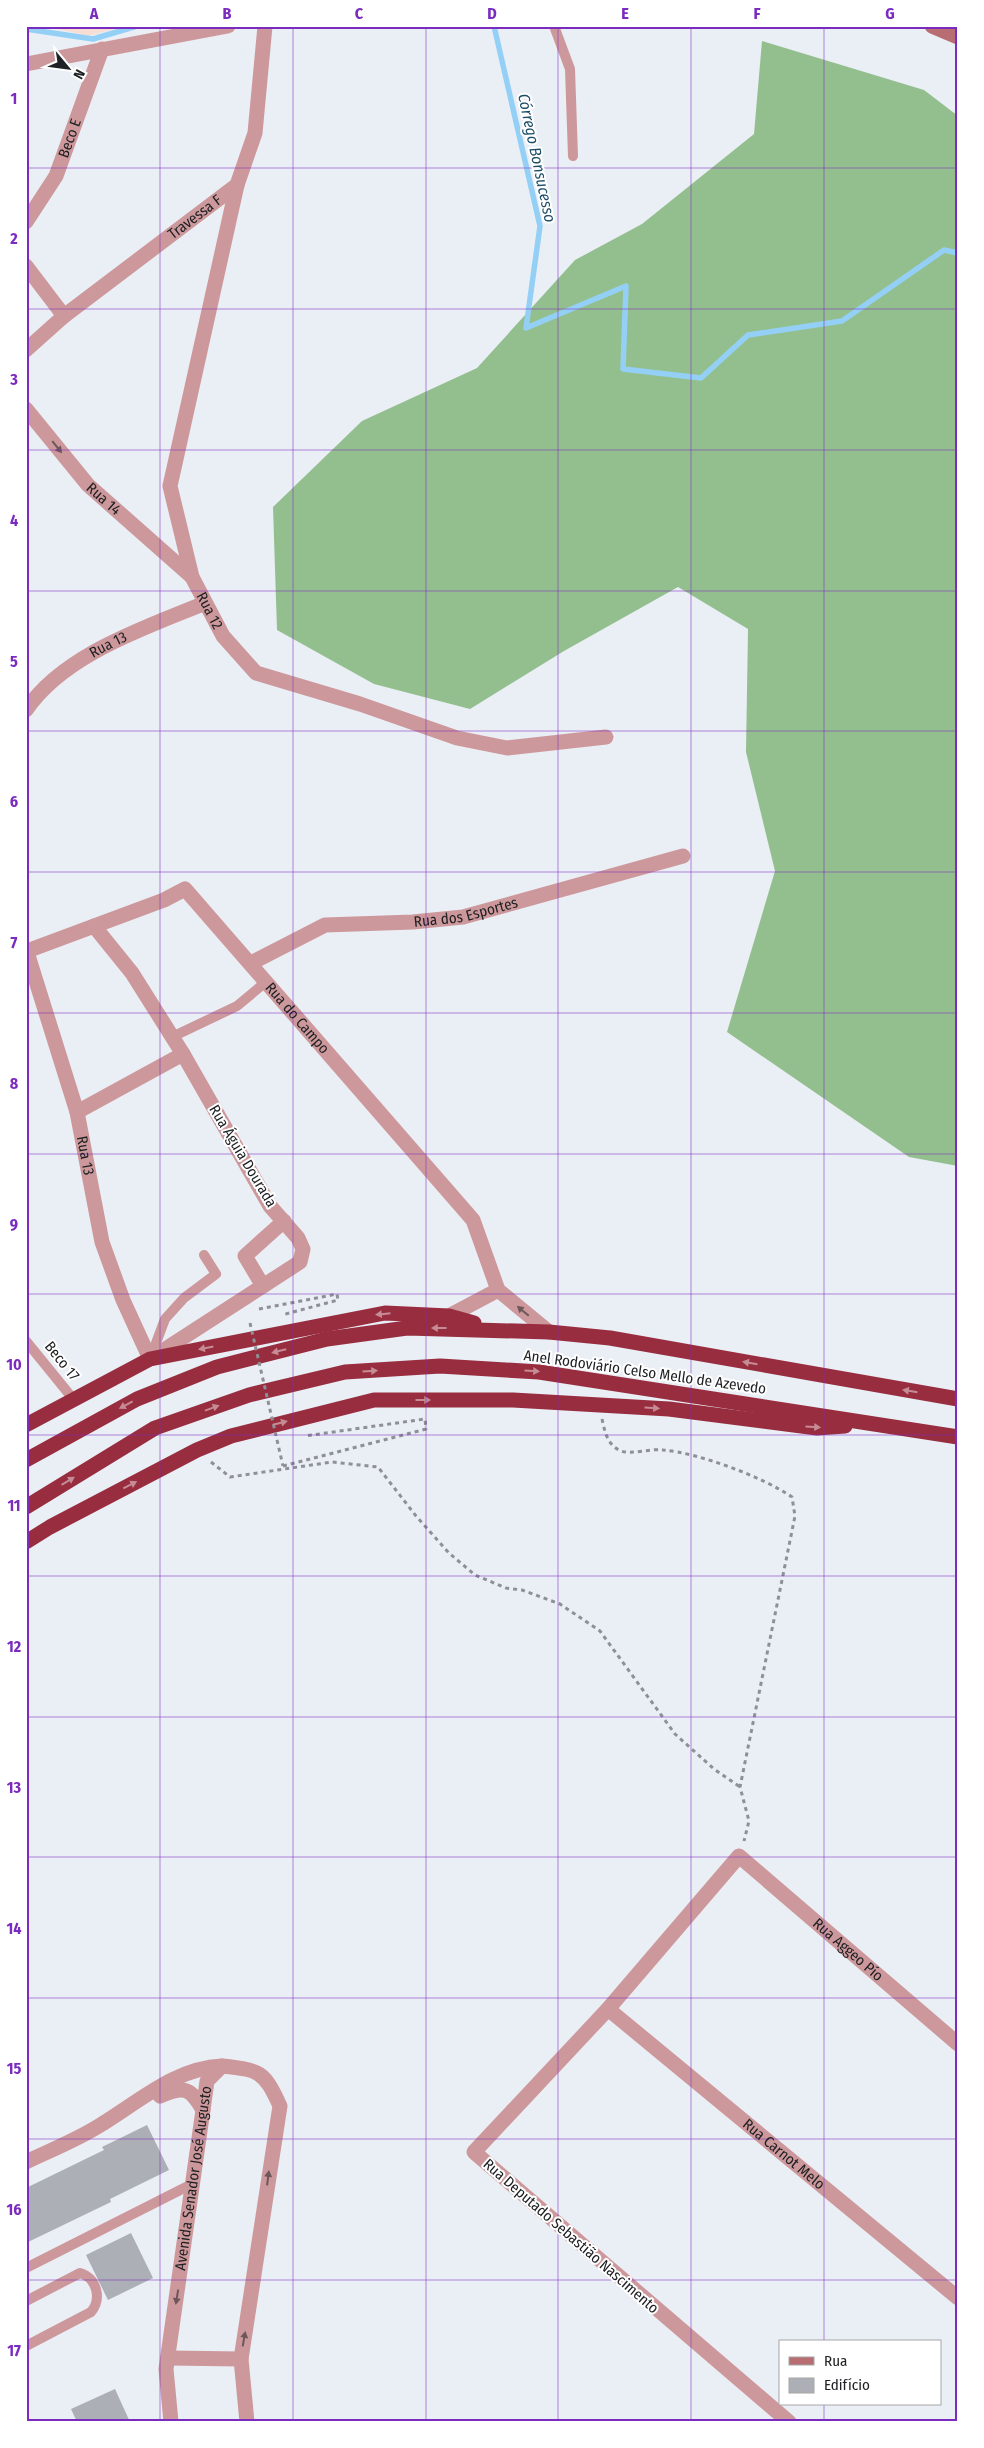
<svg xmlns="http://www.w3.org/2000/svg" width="984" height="2448" font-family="'Fira Sans Condensed',sans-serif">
<rect width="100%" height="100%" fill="#eaeef5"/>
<polygon fill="#f7ded5" points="44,26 126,26 88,36"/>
<polygon fill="#93bf8f" points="762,41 924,90 958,116 958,1166 909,1157 727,1032 775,871 746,752 748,629 678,587 564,651 470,709 374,684 277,630 273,507 362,421 477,368 575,260 642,224 754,134"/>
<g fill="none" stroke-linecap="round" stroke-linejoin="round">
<g stroke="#94d0f6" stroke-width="5.5">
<polyline points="494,26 540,226 526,328 626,286 623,369 701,378 748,335 842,321 944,250 958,253"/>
<polyline points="26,29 93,39 137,26"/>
</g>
</g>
<g fill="#acb0b6">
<polygon points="147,2125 169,2170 110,2199 111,2202 26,2243 26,2188 104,2150 102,2147"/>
<polygon points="131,2233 153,2278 108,2300 86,2255"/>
<polygon points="115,2389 130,2422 77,2422 71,2409"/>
</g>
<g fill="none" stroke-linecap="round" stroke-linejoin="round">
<g stroke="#8e9096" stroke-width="3" stroke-dasharray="4 4" stroke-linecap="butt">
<polyline points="259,1309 337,1294 338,1300 282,1315"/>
<path d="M602 1419C605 1432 607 1445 621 1451 632 1455 651 1448 663 1450 699 1453 763 1477 792 1497L795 1516 740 1787 749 1821 744 1841"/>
<polyline points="211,1462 230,1477 332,1462 378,1467 416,1516 449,1553 475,1575 506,1588 522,1590 560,1604 600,1631 675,1734 714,1769 740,1787"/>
<polyline points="283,1466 426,1429 425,1419 305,1436"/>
</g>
<g stroke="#cd989b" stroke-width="10">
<polyline points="554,26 570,69 573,156"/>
<polyline points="172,1037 237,1006 267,981"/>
<polyline points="26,1341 74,1400"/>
<polyline points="150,1359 165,1319 184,1298 216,1274 204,1255"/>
<polyline points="26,2268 194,2183"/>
<path d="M26 2301 80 2273C97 2278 102 2299 91 2312L26 2346"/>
</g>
<g stroke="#cd989b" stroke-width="15">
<polyline points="26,64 228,26"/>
<path id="s1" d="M237 185 170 486 192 577 223 636 256 673 360 704 457 738 507 748 606 737"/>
<path id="s2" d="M26 222 56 176 102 49"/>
<polyline points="26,266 64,316"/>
<path id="s3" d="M26 350 64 316 237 185 255 133 265 26"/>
<path id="s4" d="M26 409 88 485 192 577"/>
<path id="s5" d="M26 710C64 654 145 628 205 603"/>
<path id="s6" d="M26 949 77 1112 102 1242 123 1300 150 1359 300 1262 303 1249 298 1238 270 1206 183 1054 132 973 94 926"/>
<path id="s7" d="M27 951 164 900 185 889 473 1220 498 1290 549 1332"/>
<path id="s8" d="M251 963 325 925 413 922 463 917 683 856"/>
<polyline points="77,1112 183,1054"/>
<polyline points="263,1286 245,1256 284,1221"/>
<polyline points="449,1316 498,1290"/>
<path id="s9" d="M608 2009 958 2298"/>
<path d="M160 2096C184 2086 190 2087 203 2110"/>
<path d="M26 2162C51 2150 79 2139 102 2124 141 2100 176 2068 222 2066"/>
<polyline points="168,2358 241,2359"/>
<path id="s10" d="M171 2422 166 2369 203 2110 207 2081 222 2066C260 2070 264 2071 280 2106L241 2359 247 2422"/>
<path id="s11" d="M789 2422 474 2152 608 2009 739 1856 958 2044"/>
</g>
<polyline stroke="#b86d73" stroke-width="15" points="932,26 958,37"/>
<g stroke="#982d3f" stroke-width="15">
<polyline points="26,1425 150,1359 385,1313 449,1316 474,1323"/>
<polyline points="26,1460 137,1399 217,1367 327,1339 407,1328 549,1332 610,1338 958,1399"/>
<polyline points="26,1507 155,1428 249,1395 345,1372 440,1366 539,1372 958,1437"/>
<polyline points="26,1542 50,1527 197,1450 231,1436 374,1400 513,1400 669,1409 817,1428 845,1426"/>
</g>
<polyline stroke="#8e9096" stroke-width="3" stroke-dasharray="4 4" stroke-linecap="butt" points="250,1323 283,1466"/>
</g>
<defs><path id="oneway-solid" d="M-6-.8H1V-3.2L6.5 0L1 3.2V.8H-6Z" transform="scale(1.25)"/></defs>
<g fill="#6e575a">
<use href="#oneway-solid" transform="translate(57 447) rotate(51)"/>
<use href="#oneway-solid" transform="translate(523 1311) rotate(-140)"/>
<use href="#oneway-solid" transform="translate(268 2178) rotate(-83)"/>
<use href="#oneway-solid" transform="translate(177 2297) rotate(99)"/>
<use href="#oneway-solid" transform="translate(244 2339) rotate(-80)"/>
</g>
<g fill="#c68c95">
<use href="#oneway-solid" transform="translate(383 1314) rotate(174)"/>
<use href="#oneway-solid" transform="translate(439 1328) rotate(-180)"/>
<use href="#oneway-solid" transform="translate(206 1348) rotate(169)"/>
<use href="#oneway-solid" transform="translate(279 1351) rotate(166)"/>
<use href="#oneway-solid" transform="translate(750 1363) rotate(-170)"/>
<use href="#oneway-solid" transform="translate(370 1371) rotate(-3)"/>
<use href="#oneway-solid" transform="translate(532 1371) rotate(3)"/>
<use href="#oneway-solid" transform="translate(910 1391) rotate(-171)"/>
<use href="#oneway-solid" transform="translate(423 1400)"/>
<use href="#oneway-solid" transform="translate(126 1405) rotate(152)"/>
<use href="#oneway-solid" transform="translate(212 1408) rotate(-20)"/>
<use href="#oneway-solid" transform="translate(652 1408) rotate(3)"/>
<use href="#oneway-solid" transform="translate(280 1423) rotate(-14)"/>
<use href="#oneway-solid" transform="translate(813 1427) rotate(3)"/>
<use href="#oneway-solid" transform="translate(68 1481) rotate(-31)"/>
<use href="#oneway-solid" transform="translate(130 1485) rotate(-27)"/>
</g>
<path fill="none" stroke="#7b2cbf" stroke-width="1" stroke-opacity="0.55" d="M160 26V2422M293 26V2422M426 26V2422M558 26V2422M691 26V2422M824 26V2342M26 168H958M26 309H958M26 450H958M26 591H958M26 731H958M26 872H958M26 1013H958M26 1154H958M26 1294H958M26 1435H958M26 1576H958M26 1717H958M26 1857H958M26 1998H958M26 2139H958M26 2280H958M824 2404V2422"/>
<g text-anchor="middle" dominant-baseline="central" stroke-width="4" stroke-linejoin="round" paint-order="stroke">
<g font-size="15" fill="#202124" stroke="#fff">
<text stroke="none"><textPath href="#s2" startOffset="95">Beco E</textPath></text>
<text stroke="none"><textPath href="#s3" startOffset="215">Travessa F</textPath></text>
<text stroke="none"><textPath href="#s4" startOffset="119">Rua 14</textPath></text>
<text stroke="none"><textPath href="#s1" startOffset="440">Rua 12</textPath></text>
<text stroke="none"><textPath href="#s5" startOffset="106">Rua 13</textPath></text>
<text stroke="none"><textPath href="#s8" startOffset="225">Rua dos Esportes</textPath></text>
<text stroke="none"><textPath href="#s7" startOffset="341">Rua do Campo</textPath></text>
<text stroke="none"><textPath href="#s6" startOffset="215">Rua 13</textPath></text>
<text transform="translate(243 1156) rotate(59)">Rua Águia Dourada</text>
<text transform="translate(62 1361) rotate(51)">Beco 17</text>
<text transform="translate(645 1372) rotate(8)">Anel Rodoviário Celso Mello de Azevedo</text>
<text stroke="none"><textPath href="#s11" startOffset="956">Rua Aggeo Pío</textPath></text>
<text stroke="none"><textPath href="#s9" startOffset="228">Rua Carnot Melo</textPath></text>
<text stroke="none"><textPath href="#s10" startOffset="246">Avenida Senador José Augusto</textPath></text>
<text transform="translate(571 2236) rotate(41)">Rua Deputado Sebastião Nascimento</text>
</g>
<g font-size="16" font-style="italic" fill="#1f4e68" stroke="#fff">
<text transform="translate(537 158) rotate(78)">Córrego Bonsucesso</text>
</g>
</g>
<rect width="984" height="2448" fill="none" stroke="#ffffff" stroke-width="55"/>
<rect x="779" y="2340" width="162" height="65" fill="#ffffff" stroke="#a6a6a7"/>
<rect x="789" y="2357" width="25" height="8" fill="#b86d73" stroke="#a6a6a7"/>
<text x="824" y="2366" font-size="15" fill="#202124">Rua</text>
<rect x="789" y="2378" width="25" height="15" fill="#acb0b6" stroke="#a6a6a7"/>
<text x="824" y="2390" font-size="15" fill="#202124">Edifício</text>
<g transform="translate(68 68) rotate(119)" stroke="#ffffff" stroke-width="4" paint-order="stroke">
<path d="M0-4L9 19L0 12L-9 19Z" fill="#202124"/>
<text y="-8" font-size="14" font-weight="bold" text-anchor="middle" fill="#202124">N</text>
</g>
<rect x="28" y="28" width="928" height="2392" fill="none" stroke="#7b2cbf" stroke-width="2"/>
<g font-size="16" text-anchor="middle" font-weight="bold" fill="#7b2cbf">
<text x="94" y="19">A</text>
<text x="227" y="19">B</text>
<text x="359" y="19">C</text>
<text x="492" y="19">D</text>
<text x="625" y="19">E</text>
<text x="757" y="19">F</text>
<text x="890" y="19">G</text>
<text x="14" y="104">1</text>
<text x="14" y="244">2</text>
<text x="14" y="385">3</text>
<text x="14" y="526">4</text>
<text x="14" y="667">5</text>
<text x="14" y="807">6</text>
<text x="14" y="948">7</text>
<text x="14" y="1089">8</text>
<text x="14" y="1230">9</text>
<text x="14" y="1370">10</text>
<text x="14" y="1511">11</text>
<text x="14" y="1652">12</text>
<text x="14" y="1793">13</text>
<text x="14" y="1934">14</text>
<text x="14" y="2074">15</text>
<text x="14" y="2215">16</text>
<text x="14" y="2356">17</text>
</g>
</svg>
